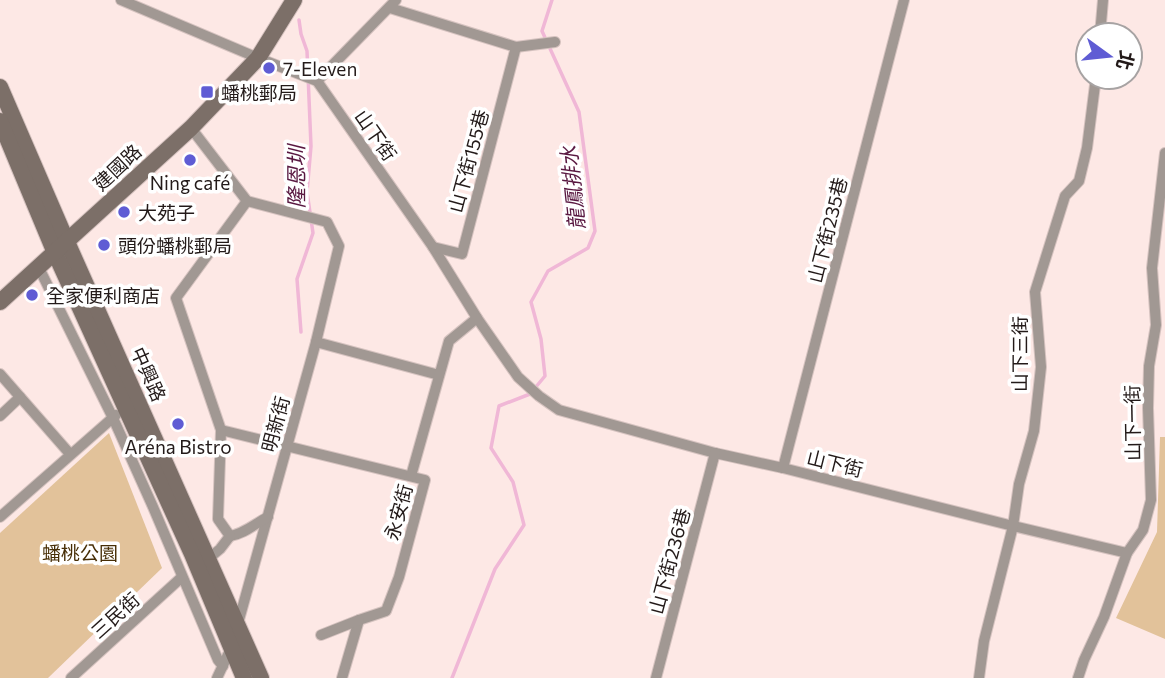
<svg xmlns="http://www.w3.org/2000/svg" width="1165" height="678" font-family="Commissioner,'Noto Sans TC',sans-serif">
<rect width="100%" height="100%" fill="#fde8e5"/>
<g fill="#e2c29a">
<polygon points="109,433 162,568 48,678 0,678 0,533"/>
<polygon points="1160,437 1165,437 1165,639 1116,618 1157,532"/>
</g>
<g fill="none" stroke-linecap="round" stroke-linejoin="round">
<g stroke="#f0b7d6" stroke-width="3.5">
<polyline points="299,20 301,34 307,51 311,146 307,192 313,233 297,279 301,332"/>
<polyline points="452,678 495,569 524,525 513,482 491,448 499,406 530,394 545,376 541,339 531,302 548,271 588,248 595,231 579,112 542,31 552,0"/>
</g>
<defs>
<g id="street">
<polyline points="121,0 258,58 317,81 433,247 477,318 518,377 539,396 559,410 715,453 783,468 1013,526 1127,553"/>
<polyline points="390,8 516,47 555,42"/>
<polyline points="1100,35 1103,0"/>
<polyline points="317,81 396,0"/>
<polyline points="191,128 247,201 327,222 339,246 316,342 237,627"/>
<polyline points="433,247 462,254 516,47"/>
<polyline points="39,268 113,418 153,507 218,660 223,666"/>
<polyline points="316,342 439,375"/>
<polyline points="0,374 70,454"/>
<polyline points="0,416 20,397"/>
<polyline points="221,430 425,480 399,577 386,611 359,620 342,678"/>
<polyline points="783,468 904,0"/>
<polyline points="411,476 449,341 477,318"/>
<polyline points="0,517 116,415"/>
<path d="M230 536C246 533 254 524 268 517"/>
<polyline points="208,559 220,549 230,536 218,519 221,430 176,298 247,201"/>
<polyline points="321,635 359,620"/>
<polyline points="71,678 182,577"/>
<polyline points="217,678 232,646"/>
<polyline points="656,678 715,453"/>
<polyline points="979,678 984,641 1013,526 1019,484 1034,431 1041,367 1035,292 1065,196 1079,181 1087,148 1096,77"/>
<polyline points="1078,678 1084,660 1104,617 1127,553 1143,530 1151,500 1148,408 1149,366 1156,325 1152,268 1165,153"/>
</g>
<g id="secondary">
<polyline points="0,87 67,242 261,678"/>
<polyline points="0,121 55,253 192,554 244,678"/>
<polyline points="0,302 191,128 258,58 294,0"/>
</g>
</defs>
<use href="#street" stroke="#d6c3c0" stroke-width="12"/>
<use href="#secondary" stroke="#d6c3c0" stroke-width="18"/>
<use href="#street" stroke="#a19893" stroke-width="10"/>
<use href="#secondary" stroke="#7c6f68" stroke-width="16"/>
</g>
<g fill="#5f5cd4" stroke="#fff" stroke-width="2.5">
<circle cx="269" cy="68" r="7"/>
<rect x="200" y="85" width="14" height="14" rx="3.5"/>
<circle cx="190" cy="160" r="7"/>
<circle cx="124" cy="212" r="7"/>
<circle cx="104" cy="245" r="7"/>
<circle cx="32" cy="295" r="7"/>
<circle cx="178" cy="424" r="7"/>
</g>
<g text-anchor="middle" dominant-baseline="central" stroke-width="7" stroke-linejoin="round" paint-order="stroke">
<g font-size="19" fill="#231a19" stroke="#fff" text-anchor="start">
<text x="283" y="68">7-Eleven</text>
<text x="221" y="92">蟠桃郵局</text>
<text x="190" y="182" text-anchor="middle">Ning café</text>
<text x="138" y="212">大苑子</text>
<text x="118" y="245">頭份蟠桃郵局</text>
<text x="46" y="295">全家便利商店</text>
<text x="178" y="446" text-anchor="middle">Aréna Bistro</text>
</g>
<g font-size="19" fill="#231a19" stroke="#fff">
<text transform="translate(376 135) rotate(55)">山下街</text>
<text transform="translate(468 161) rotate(-75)">山下街155巷</text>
<text transform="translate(117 167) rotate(-43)">建國路</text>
<text transform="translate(827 230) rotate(-76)">山下街235巷</text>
<text transform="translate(1019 354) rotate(-90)">山下三街</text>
<text transform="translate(149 374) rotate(66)">中興路</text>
<text transform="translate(1132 423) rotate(-91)">山下一街</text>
<text transform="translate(275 424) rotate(-75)">明新街</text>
<text transform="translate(835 463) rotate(14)">山下街</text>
<text transform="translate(398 512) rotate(-75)">永安街</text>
<text transform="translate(669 561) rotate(-75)">山下街236巷</text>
<text transform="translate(115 615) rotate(-42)">三民街</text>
</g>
<g font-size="19" fill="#472e06" stroke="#fff">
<text x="80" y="552">蟠桃公園</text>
</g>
<g font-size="21" font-style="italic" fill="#591841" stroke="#fff">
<text transform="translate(295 177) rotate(-90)">隆恩圳</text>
<text transform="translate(572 188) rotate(-96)">龍鳳排水</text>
</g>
</g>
<g transform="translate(1109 56) rotate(105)"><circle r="33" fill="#ffffff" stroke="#a7a3a3" stroke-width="2"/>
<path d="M0-5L12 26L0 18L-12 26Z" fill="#5f5cd4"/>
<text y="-10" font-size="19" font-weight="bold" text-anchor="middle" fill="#231a19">北</text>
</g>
</svg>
